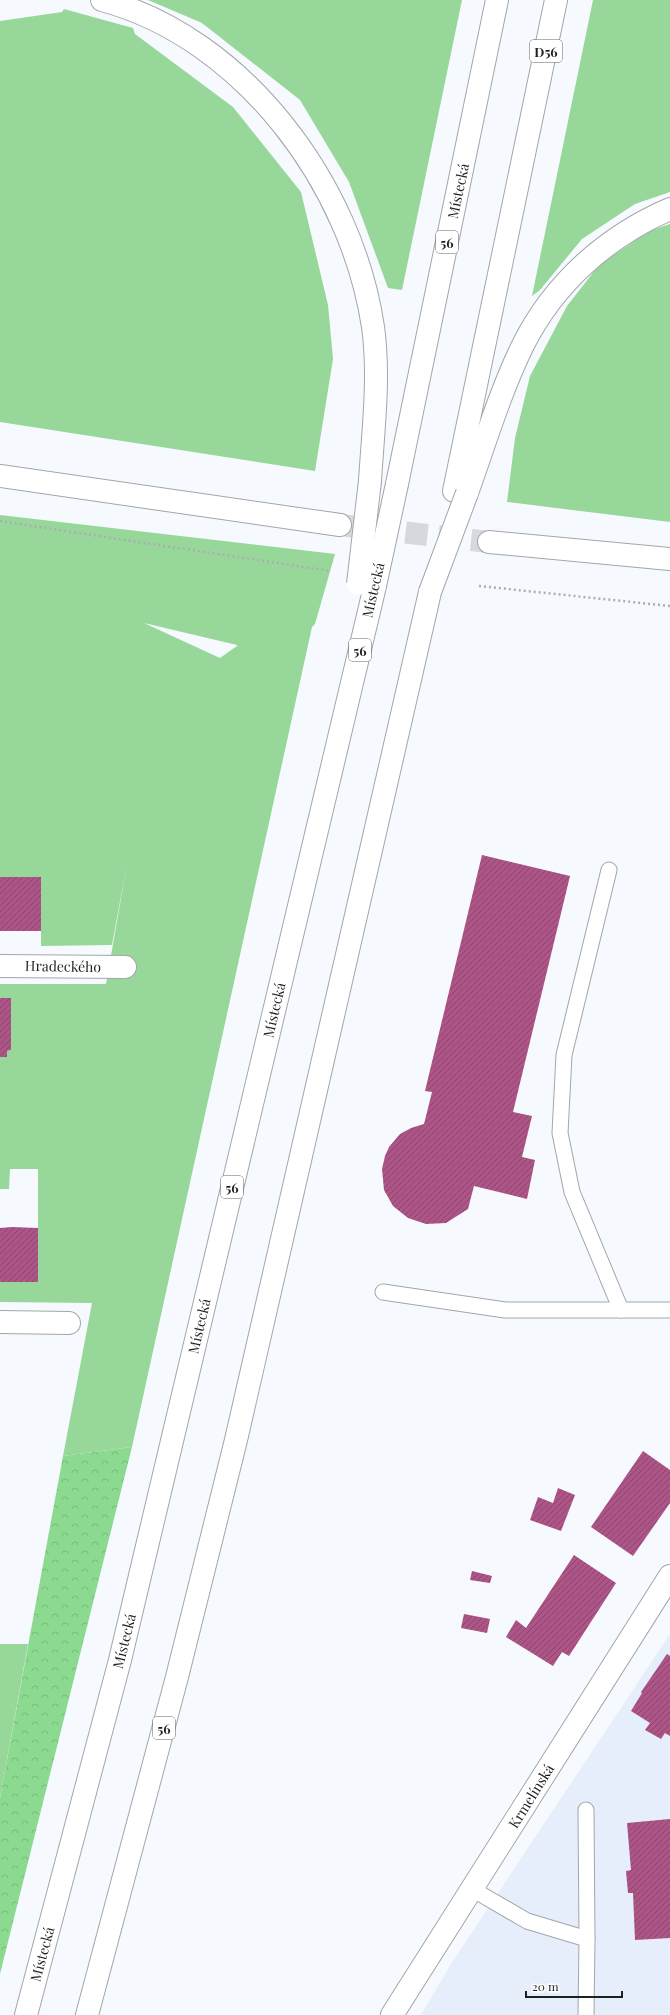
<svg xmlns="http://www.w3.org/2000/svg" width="670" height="2015" font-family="'Playfair Display',serif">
<defs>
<pattern id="forest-crowns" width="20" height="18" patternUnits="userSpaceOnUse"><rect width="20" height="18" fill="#8bda90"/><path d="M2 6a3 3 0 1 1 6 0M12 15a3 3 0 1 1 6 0" fill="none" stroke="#78bb7c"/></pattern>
<pattern id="building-hatch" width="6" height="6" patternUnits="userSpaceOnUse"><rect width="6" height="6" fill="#ad5586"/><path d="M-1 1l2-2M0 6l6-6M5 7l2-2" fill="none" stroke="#8c466d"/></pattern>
</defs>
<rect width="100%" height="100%" fill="#f6f9fe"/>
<polygon fill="#e5eefa" points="670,1634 670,2015 421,2015 451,1964"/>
<g fill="#97d89a" fill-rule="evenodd">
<polygon points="148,0 462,0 402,290 388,288 349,182 300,100 202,23"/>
<polygon points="593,0 670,0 670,192 635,204 582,239 540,290 532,296"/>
<polygon points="64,9 133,28 135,34 233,107 301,192 328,305 333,359 315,471 0,422 0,21 62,12"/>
<polygon points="670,224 670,522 507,502 515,438 530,376 567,306 599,265 649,231"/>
<path d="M0 515 335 554 315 624 312 627 132 1447 63 1456 92 1303 0 1302V1282H38V1169H10L9 1189H0V1057L7 1051 11 1050V998H0V984H106L127 864 112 945 41 946V877H0ZM144 623 237 645V646L220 658Z"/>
<polygon points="0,1644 28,1644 0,1798"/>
</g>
<polygon fill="url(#forest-crowns)" points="132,1447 0,1974 0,1798 63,1456"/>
<g fill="url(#building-hatch)">
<polygon points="482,855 570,876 513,1112 532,1116 522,1157 535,1160 527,1199 474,1186 468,1209 446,1223 426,1224 408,1218 393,1206 384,1190 382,1169 385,1156 389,1147 400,1134 411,1128 424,1124 432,1092 425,1091"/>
<rect x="0" y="877" width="41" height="54"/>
<polygon points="0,998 11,998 11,1050 7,1051 7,1057 0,1057"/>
<polygon points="12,1227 38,1228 38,1282 0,1282 0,1228"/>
<polygon points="643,1451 670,1470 670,1503 633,1556 591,1527"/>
<polygon points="558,1488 575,1495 561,1531 530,1520 538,1497 553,1503"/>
<polygon points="574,1555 616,1583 569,1656 562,1652 553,1666 506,1637 516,1620 526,1628"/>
<polygon points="472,1571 492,1576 490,1583 470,1580"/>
<polygon points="464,1614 490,1619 487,1633 461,1628"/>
<polygon points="667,1654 670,1656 670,1736 665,1733 661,1739 645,1730 650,1723 631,1711 642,1693 641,1692"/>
<polygon points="670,1819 670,1938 635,1940 633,1893 628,1893 626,1871 631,1870 627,1823"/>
</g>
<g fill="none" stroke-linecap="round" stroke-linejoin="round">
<polyline stroke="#d6d8dd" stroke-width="22" stroke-dasharray="22 11" stroke-linecap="butt" points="340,525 489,542"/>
<defs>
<g id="lane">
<polyline points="609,870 564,1055 560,1133 572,1192 621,1310"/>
<polyline points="383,1292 505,1310 670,1310"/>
<polyline points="586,1810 587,1939"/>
<polyline points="472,1889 527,1921 587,1939 586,2015"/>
</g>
<g id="street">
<polyline points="0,966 125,967"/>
<polyline points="0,1322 69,1323"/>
<polyline points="392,2015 670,1576"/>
</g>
<g id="secondary">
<polyline points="0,476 340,525"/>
<polyline points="489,542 670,559"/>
</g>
<g id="highway">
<path d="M102 0C244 38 352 185 373 327 380 377 373 431 370 481"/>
<polyline points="397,484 497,0"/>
<polyline points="454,491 556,0"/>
<path d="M467 493C485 443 500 392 523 345 554 283 607 236 670 209"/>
<polyline points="26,2015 120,1660 375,586"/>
<polyline points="87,2015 177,1677 236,1440 430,592"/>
</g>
</defs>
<use href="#lane" stroke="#a2a6ab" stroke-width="17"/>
<use href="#street" stroke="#a2a6ab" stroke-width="24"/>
<use href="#secondary" stroke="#a2a6ab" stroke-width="24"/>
<use href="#highway" stroke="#a2a6ab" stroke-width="24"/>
<g stroke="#abadb1" stroke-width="2.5" stroke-dasharray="2 3" stroke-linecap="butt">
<polyline points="0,521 330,571"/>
<polyline points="479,586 670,606"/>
</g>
<use href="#lane" stroke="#fff" stroke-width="15"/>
<use href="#street" stroke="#fff" stroke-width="22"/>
<use href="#secondary" stroke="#fff" stroke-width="22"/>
<use href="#highway" stroke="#fff" stroke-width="22"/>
<defs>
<g id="highway-bridge">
<polyline points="358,584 370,481"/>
<polyline points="375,586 397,484"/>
<polyline points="430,592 467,493"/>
</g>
</defs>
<use href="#highway-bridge" stroke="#a2a6ab" stroke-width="24" stroke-linecap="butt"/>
<use href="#highway-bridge" stroke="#fff" stroke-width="22"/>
</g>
<g text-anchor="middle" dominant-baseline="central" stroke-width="3" stroke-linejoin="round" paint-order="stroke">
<g fill="#fff" stroke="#626264" stroke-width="1">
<rect x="530" y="40" width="32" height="22" rx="3"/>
<rect x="436" y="231" width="22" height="22" rx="3"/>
<rect x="349" y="639" width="22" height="22" rx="3"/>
<rect x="221" y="1176" width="22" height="22" rx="3"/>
<rect x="153" y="1717" width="22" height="22" rx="3"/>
</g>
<g font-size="13" font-weight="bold" fill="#1e1f21">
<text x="546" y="51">D56</text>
<text x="447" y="242">56</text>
<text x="360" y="650">56</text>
<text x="232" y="1187">56</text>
<text x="164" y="1728">56</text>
</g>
<g font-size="14" fill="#1e1f21" stroke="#fff">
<text transform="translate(458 191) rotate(-78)">Místecká</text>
<text transform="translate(373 590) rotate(-77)">Místecká</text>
<text transform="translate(63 966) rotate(1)">Hradeckého</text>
<text transform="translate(274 1010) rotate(-77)">Místecká</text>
<text transform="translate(199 1326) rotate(-77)">Místecká</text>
<text transform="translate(124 1641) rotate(-76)">Místecká</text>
<text transform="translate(531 1796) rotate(-58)">Krmelínská</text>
<text transform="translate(42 1954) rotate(-75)">Místecká</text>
</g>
</g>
<path d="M526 1991v6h96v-6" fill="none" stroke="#1e1f21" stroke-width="2"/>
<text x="532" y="1991" font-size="12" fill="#1e1f21" stroke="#ffffff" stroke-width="3" paint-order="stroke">20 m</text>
</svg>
